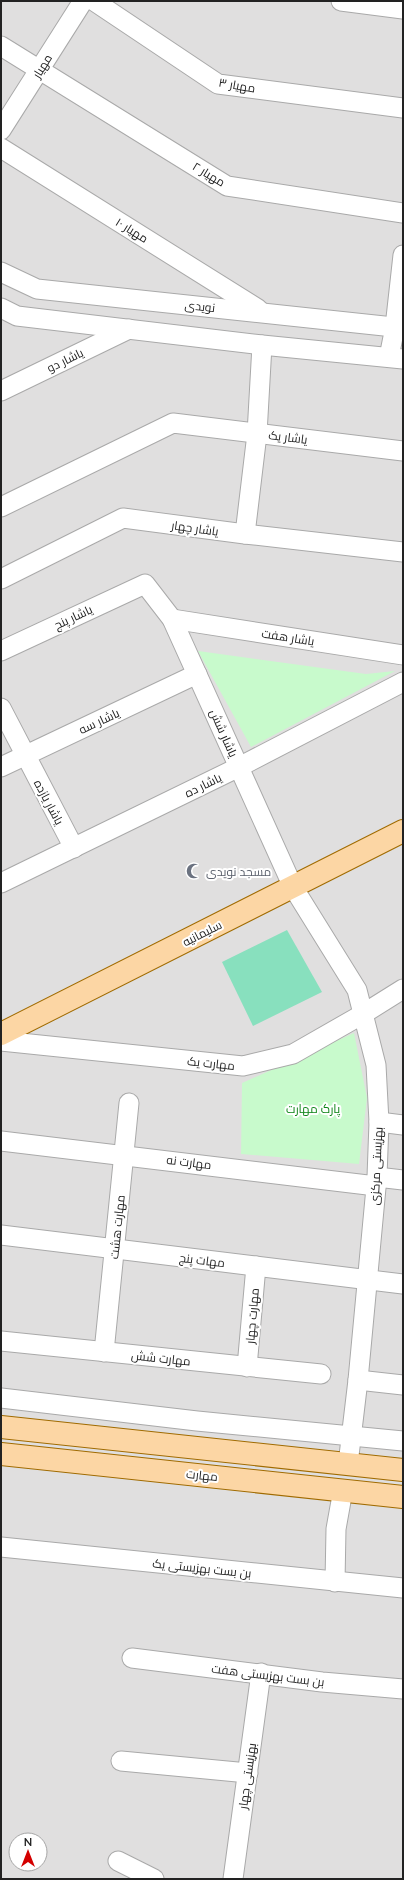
<svg xmlns="http://www.w3.org/2000/svg" width="404" height="1880" font-family="Lato,Cairo,sans-serif">
<rect width="100%" height="100%" fill="#f2efe9"/>
<path fill="#e0dfdf" fill-rule="evenodd" d="M1 1H403V1879H1ZM16 1840H40V1864H16Z"/>
<g fill="#c8facc">
<polygon points="198,651 366,674 395,671 251,747"/>
<polygon points="354,1033 367,1098 359,1164 241,1154 242,1083"/>
</g>
<polygon fill="#88e0be" points="287,930 322,992 253,1026 222,962"/>
<g fill="none" stroke-linecap="round" stroke-linejoin="round">
<defs>
<g id="minor">
<polyline points="94,1 218,84 403,108"/>
<polyline points="341,1 403,9"/>
<polyline points="1,46 227,186 403,213"/>
<polyline points="1,130 83,1"/>
<polyline points="1,148 258,309"/>
<polyline points="1,272 37,289 403,328"/>
<polyline points="1,308 17,316 262,345 403,359"/>
<polyline points="389,357 395,327 403,255"/>
<polyline points="1,391 129,329"/>
<polyline points="1,507 173,423 403,451"/>
<polyline points="245,534 257,434 262,345"/>
<polyline points="1,579 123,518 245,534 403,552"/>
<polyline points="172,619 403,655"/>
<polyline points="1,651 145,584 172,619 293,887 357,990 376,1065 379,1122 377,1177 358,1380 348,1464"/>
<polyline points="1,708 74,848"/>
<polyline points="1,767 197,674"/>
<polyline points="1,883 239,767 403,682"/>
<polyline points="1,1041 243,1066 293,1054 363,1014 403,989"/>
<polyline points="379,1122 403,1125"/>
<polyline points="1,1141 376,1186"/>
<polyline points="377,1177 403,1180"/>
<polyline points="1,1235 403,1284"/>
<polyline points="1,1341 321,1374"/>
<polyline points="104,1352 129,1103"/>
<polyline points="247,1367 256,1266"/>
<polyline points="358,1380 403,1385"/>
<polyline points="1,1398 197,1421 403,1441"/>
<polyline points="1,1547 403,1588"/>
<polyline points="335,1582 336,1529 343,1490"/>
<polyline points="132,1658 322,1682 403,1689"/>
<polyline points="121,1761 248,1773"/>
<polyline points="118,1861 154,1879"/>
<polyline points="233,1879 261,1673"/>
</g>
<g id="major">
<polyline points="1,1034 403,831"/>
<polyline points="1,1427 403,1470"/>
<polyline points="1,1454 403,1497"/>
</g>
</defs>
<use href="#minor" stroke="#a9a9a9" stroke-width="21"/>
<use href="#major" stroke="#a06b00" stroke-width="24"/>
<use href="#minor" stroke="#fff" stroke-width="19"/>
<use href="#major" stroke="#fcd6a4" stroke-width="22"/>
</g>
<defs>
<symbol id="mosque-bare" viewBox="-9 -9 18 18"><path d="M3.5-4.9A6 6 0 1 0 3.5 4.9A5 5 0 1 1 3.5-4.9Z" fill="#6b7280" stroke="#fff" stroke-width="2.5" paint-order="stroke"/></symbol>
</defs>
<g fill-rule="evenodd">
<use href="#mosque-bare" x="183" y="860" width="22" height="22"/>
</g>
<g text-anchor="middle" dominant-baseline="central" stroke-width="4" stroke-linejoin="round" paint-order="stroke">
<g font-size="12" fill="#222" stroke="#fff">
<text transform="translate(42 66) rotate(-58)">مهیار</text>
<text transform="translate(237 85) rotate(10)">مهیار ۳</text>
<text transform="translate(209 174) rotate(31)">مهیار ۲</text>
<text transform="translate(132 230) rotate(32)">مهیار ۱۰</text>
<text transform="translate(200 306) rotate(6)">نویدی</text>
<text transform="translate(65 360) rotate(-26)">یاشار دو</text>
<text transform="translate(288 437) rotate(7)">یاشار یک</text>
<text transform="translate(195 528) rotate(8)">یاشار چهار</text>
<text transform="translate(73 617) rotate(-25)">یاشار پنج</text>
<text transform="translate(288 637) rotate(9)">یاشار هفت</text>
<text transform="translate(99 721) rotate(-25)">یاشار سه</text>
<text transform="translate(224 733) rotate(66)">یاشار شش</text>
<text transform="translate(203 785) rotate(-26)">یاشار ده</text>
<text transform="translate(49 802) rotate(62)">یاشار یازده</text>
<text transform="translate(202 933) rotate(-27)">سلیمانیه</text>
<text transform="translate(211 1063) rotate(6)">مهارت یک</text>
<text transform="translate(189 1162) rotate(7)">مهارت نه</text>
<text transform="translate(376 1166) rotate(-87)">بهزیستی مرکزی</text>
<text transform="translate(117 1227) rotate(-84)">مهارت هشت</text>
<text transform="translate(202 1260) rotate(7)">مهات پنج</text>
<text transform="translate(252 1316) rotate(-85)">مهارت چهار</text>
<text transform="translate(161 1358) rotate(6)">مهارت شش</text>
<text transform="translate(202 1475) rotate(6)">مهارت</text>
<text transform="translate(202 1568) rotate(6)">بن بست بهزیستی یک</text>
<text transform="translate(268 1675) rotate(7)">بن بست بهزیستی هفت</text>
<text transform="translate(247 1776) rotate(-82)">بهزیستی چهار</text>
</g>
<g font-size="12" fill="#5b616d" stroke="#fff" text-anchor="start">
<text x="206" y="871">مسجد نویدی</text>
</g>
<g font-size="12" fill="#0c8416" stroke="#fff">
<text x="313" y="1108">پارک مهارت</text>
</g>
</g>
<rect width="404" height="1880" fill="none" stroke="#222222" stroke-width="4"/>
<g transform="translate(28 1852)"><circle r="19" fill="#ffffff" stroke="#a7a7a7"/>
<path d="M0-3L7 15L0 10L-7 15Z" fill="#d40000"/>
<text y="-6" font-size="11" font-weight="bold" text-anchor="middle" fill="#222222">N</text>
</g>
</svg>
